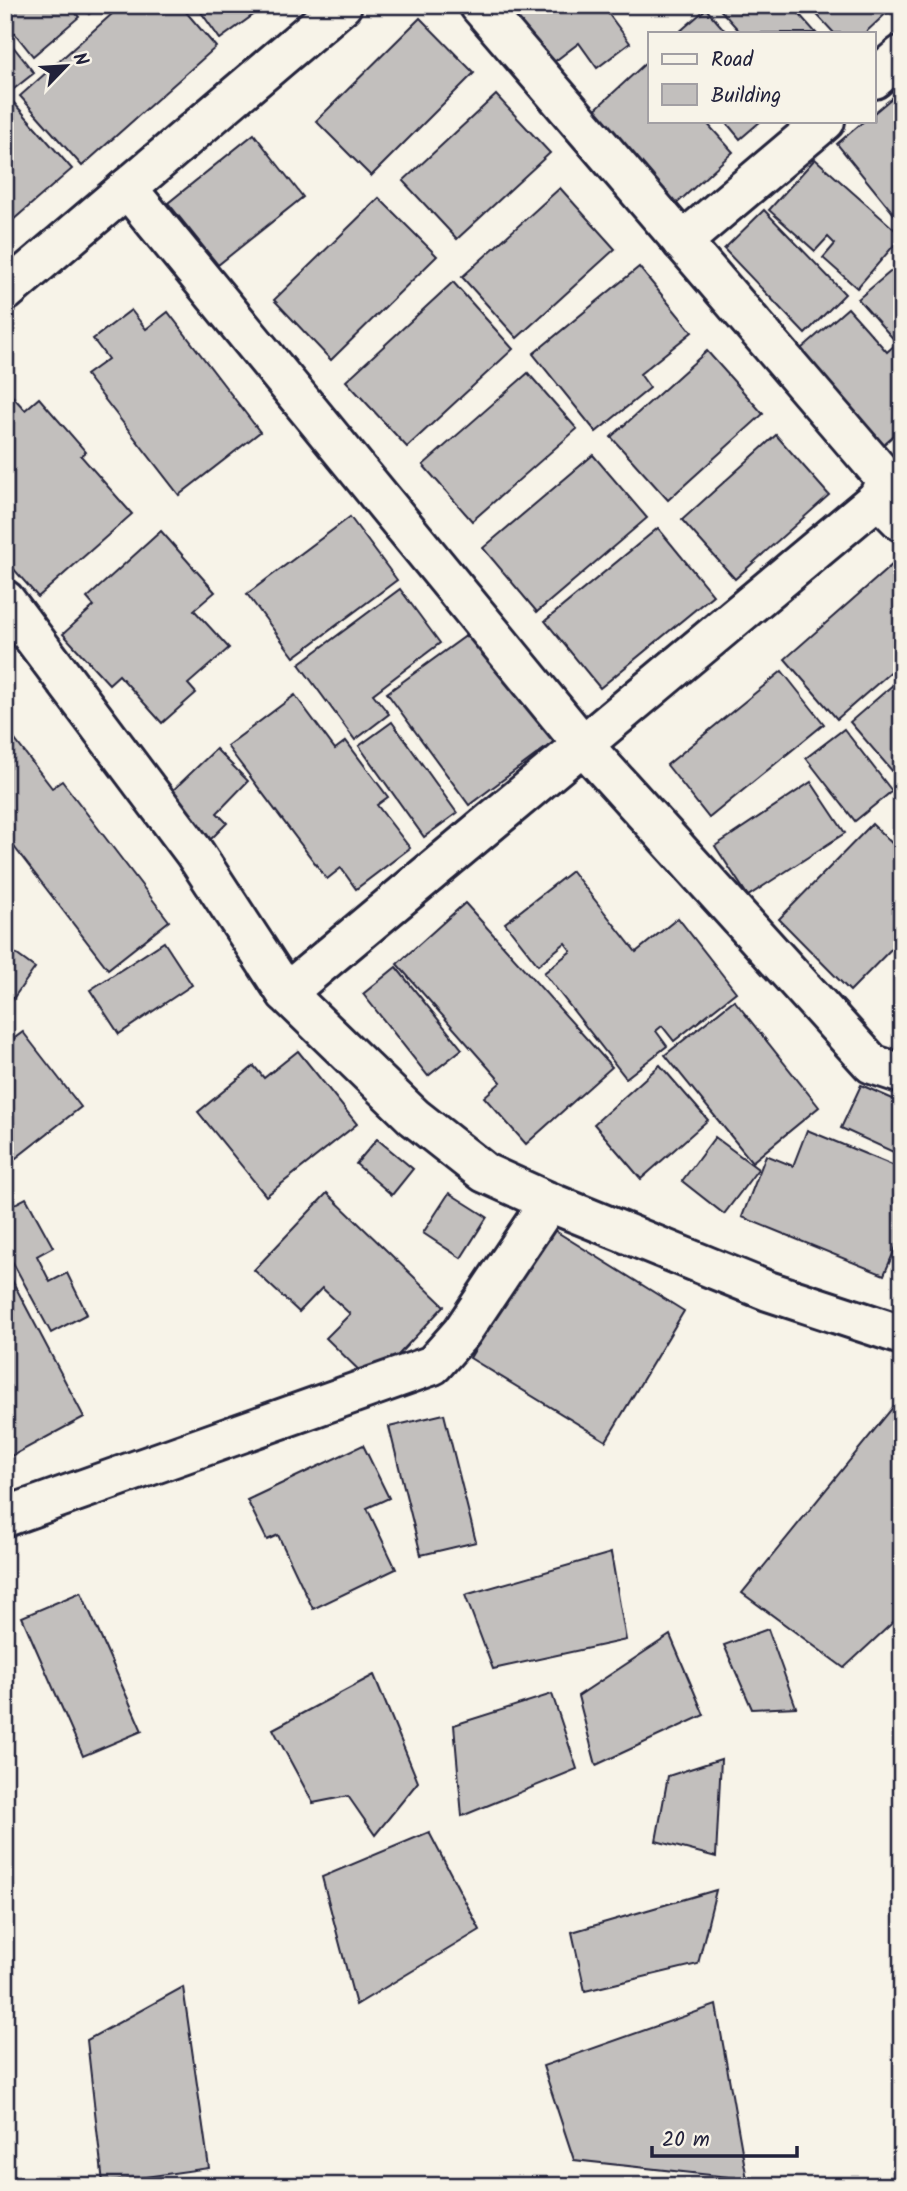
<svg xmlns="http://www.w3.org/2000/svg" width="907" height="2191" font-family="Kalam,sans-serif">
<rect width="100%" height="100%" fill="#f7f3e8"/>
<filter id="ink" filterUnits="userSpaceOnUse"><feTurbulence type="fractalNoise" baseFrequency=".0143" numOctaves="2"/><feDisplacementMap in="SourceGraphic" scale="14" xChannelSelector="R" yChannelSelector="G"/><feConvolveMatrix kernelMatrix="1 2 1 2 8 2 1 2 1" color-interpolation-filters="sRGB"/></filter>
<g filter="url(#ink)">
<g fill="#c2bfbd" stroke="#22223b" stroke-width="2">
<polygon points="5,5 69,5 79,17 33,56 5,21"/>
<polygon points="82,5 101,5 89,14"/>
<polygon points="122,5 180,5 216,47 82,166 20,96"/>
<polygon points="196,5 267,5 220,39"/>
<polygon points="500,5 602,5 630,43 597,68 579,43 546,68"/>
<polygon points="716,5 791,5 816,33 741,33"/>
<polygon points="808,5 893,5 894,6 865,33 834,33"/>
<polygon points="706,9 727,33 678,33"/>
<polygon points="420,18 474,73 371,176 316,121"/>
<polygon points="5,36 34,73 5,96"/>
<polygon points="649,60 650,121 705,121 733,152 674,206 590,114"/>
<polygon points="899,92 902,95 902,224 837,144 864,121 874,121 874,113"/>
<polygon points="496,95 550,153 457,239 403,181"/>
<polygon points="14,103 72,169 5,227 5,111"/>
<polygon points="725,121 761,121 740,139"/>
<polygon points="254,134 303,197 218,265 168,203"/>
<polygon points="815,159 902,236 857,288 823,258 835,244 828,237 815,251 769,210"/>
<polygon points="560,188 615,249 517,338 462,277"/>
<polygon points="379,198 437,256 331,360 274,300"/>
<polygon points="764,210 845,294 805,334 724,249"/>
<polygon points="902,262 902,428 876,451 794,355 848,308 887,352 897,343 858,299"/>
<polygon points="639,267 692,332 640,374 650,388 596,432 533,354"/>
<polygon points="453,282 513,349 407,447 346,381"/>
<polygon points="131,310 146,329 168,312 260,432 179,495 86,375 108,359 93,339"/>
<polygon points="707,351 763,414 668,500 611,437"/>
<polygon points="528,373 577,429 472,521 423,465"/>
<polygon points="5,388 25,410 39,398 86,452 81,456 132,514 38,597 5,559"/>
<polygon points="776,435 829,495 735,579 682,520"/>
<polygon points="593,455 647,518 537,612 483,548"/>
<polygon points="350,517 397,580 294,657 247,594"/>
<polygon points="658,528 713,595 600,688 545,621"/>
<polygon points="161,531 215,592 194,610 229,648 188,684 196,693 162,723 119,675 109,684 63,634 94,606 87,598"/>
<polygon points="893,564 902,574 902,662 837,719 785,659"/>
<polygon points="400,589 440,643 373,694 389,714 355,740 299,664"/>
<polygon points="474,630 556,740 469,805 387,693"/>
<polygon points="782,671 824,724 709,818 667,765"/>
<polygon points="902,677 902,778 900,780 850,722"/>
<polygon points="295,695 335,749 346,741 388,797 377,805 410,848 356,889 341,868 327,879 227,746"/>
<polygon points="392,722 457,813 424,837 359,746"/>
<polygon points="5,727 52,788 62,781 169,921 108,969 5,835"/>
<polygon points="844,729 892,791 855,821 806,758"/>
<polygon points="216,749 248,781 217,813 227,823 210,840 167,796"/>
<polygon points="811,782 845,833 748,896 715,846"/>
<polygon points="872,824 902,853 902,938 850,991 779,919"/>
<polygon points="572,871 636,952 678,918 736,992 674,1041 662,1026 656,1031 667,1046 626,1078 544,973 571,951 565,943 538,965 505,923"/>
<polygon points="465,903 612,1067 526,1144 484,1097 501,1082 397,964"/>
<polygon points="164,942 192,985 119,1034 90,990"/>
<polygon points="5,946 35,968 5,1010"/>
<polygon points="396,967 462,1049 428,1076 363,994"/>
<polygon points="734,1000 819,1107 752,1162 665,1055"/>
<polygon points="23,1032 81,1107 7,1165 5,1162 5,1045"/>
<polygon points="298,1051 357,1124 266,1196 198,1112 254,1066 264,1078"/>
<polygon points="660,1065 708,1120 641,1179 594,1124"/>
<polygon points="861,1085 902,1103 902,1156 841,1128"/>
<polygon points="807,1130 902,1169 902,1233 884,1275 742,1217 766,1155 793,1166"/>
<polygon points="715,1137 758,1169 724,1214 682,1181"/>
<polygon points="377,1139 413,1169 392,1195 356,1164"/>
<polygon points="327,1193 444,1306 372,1383 326,1338 350,1314 322,1288 299,1312 254,1270"/>
<polygon points="449,1193 487,1217 461,1258 423,1233"/>
<polygon points="26,1198 53,1247 37,1256 50,1282 67,1273 87,1314 51,1333 5,1248 5,1209"/>
<polygon points="549,1227 684,1311 606,1441 470,1358"/>
<polygon points="5,1267 84,1417 12,1456 5,1443"/>
<polygon points="902,1396 902,1614 844,1668 742,1593"/>
<polygon points="444,1414 476,1542 421,1555 389,1427"/>
<polygon points="363,1445 389,1498 367,1508 396,1569 313,1609 278,1535 267,1540 247,1500"/>
<polygon points="611,1553 626,1640 493,1669 465,1595"/>
<polygon points="81,1592 142,1731 83,1756 22,1617"/>
<polygon points="768,1629 796,1707 752,1709 724,1645"/>
<polygon points="670,1635 704,1715 596,1765 578,1696"/>
<polygon points="374,1675 418,1782 375,1835 348,1796 313,1803 273,1729"/>
<polygon points="552,1694 577,1769 462,1816 454,1725"/>
<polygon points="721,1759 716,1857 656,1841 668,1776"/>
<polygon points="429,1832 480,1930 356,2005 322,1877"/>
<polygon points="716,1890 698,1964 585,1991 572,1932"/>
<polygon points="183,1987 209,2168 103,2183 87,2040"/>
<polygon points="716,2005 747,2179 574,2160 543,2066"/>
</g>
<g fill="none" stroke-linecap="round" stroke-linejoin="round">
<defs>
<g id="street">
<polyline points="479,5 886,479 878,498 902,522"/>
<polyline points="874,79 902,55"/>
<polyline points="127,188 583,745 872,1064 902,1074"/>
<polyline points="682,242 825,121"/>
<polyline points="5,292 342,5"/>
<polyline points="5,600 194,852 286,993 414,1117 485,1173 549,1202 768,1291 902,1335"/>
<polyline points="286,993 902,478"/>
<polyline points="5,1517 433,1365 462,1332 549,1202"/>
</g>
</defs>
<use href="#street" stroke="#22223b" stroke-width="44"/>
<use href="#street" stroke="#f7f3e8" stroke-width="38"/>
</g>
</g>
<rect width="907" height="2191" fill="none" stroke="#f7f3e8" stroke-width="28"/>
<rect x="14" y="14" width="879" height="2163" fill="none" stroke="#22223b" stroke-width="2.5" filter="url(#ink)"/>
<rect x="648" y="32" width="228" height="91" fill="#f7f3e8" stroke="#a29fa3" stroke-width="2"/>
<rect x="662" y="54" width="35" height="10" fill="#f7f3e8" stroke="#a29fa3" stroke-width="2"/>
<text x="711" y="66" font-size="21" fill="#22223b">Road</text>
<rect x="662" y="84" width="35" height="21" fill="#c2bfbd" stroke="#a29fa3" stroke-width="2"/>
<text x="711" y="102" font-size="21" fill="#22223b">Building</text>
<g transform="translate(66 66) rotate(65)" stroke="#f7f3e8" stroke-width="5" paint-order="stroke">
<path d="M0-5L12 26L0 18L-12 26Z" fill="#22223b"/>
<text y="-10" font-size="19" font-weight="bold" text-anchor="middle" fill="#22223b">N</text>
</g>
<path d="M652 2146v10h145v-10" fill="none" stroke="#22223b" stroke-width="3.5"/>
<text x="662" y="2146" font-size="21" fill="#22223b" stroke="#f7f3e8" stroke-width="5" paint-order="stroke">20 m</text>
</svg>
